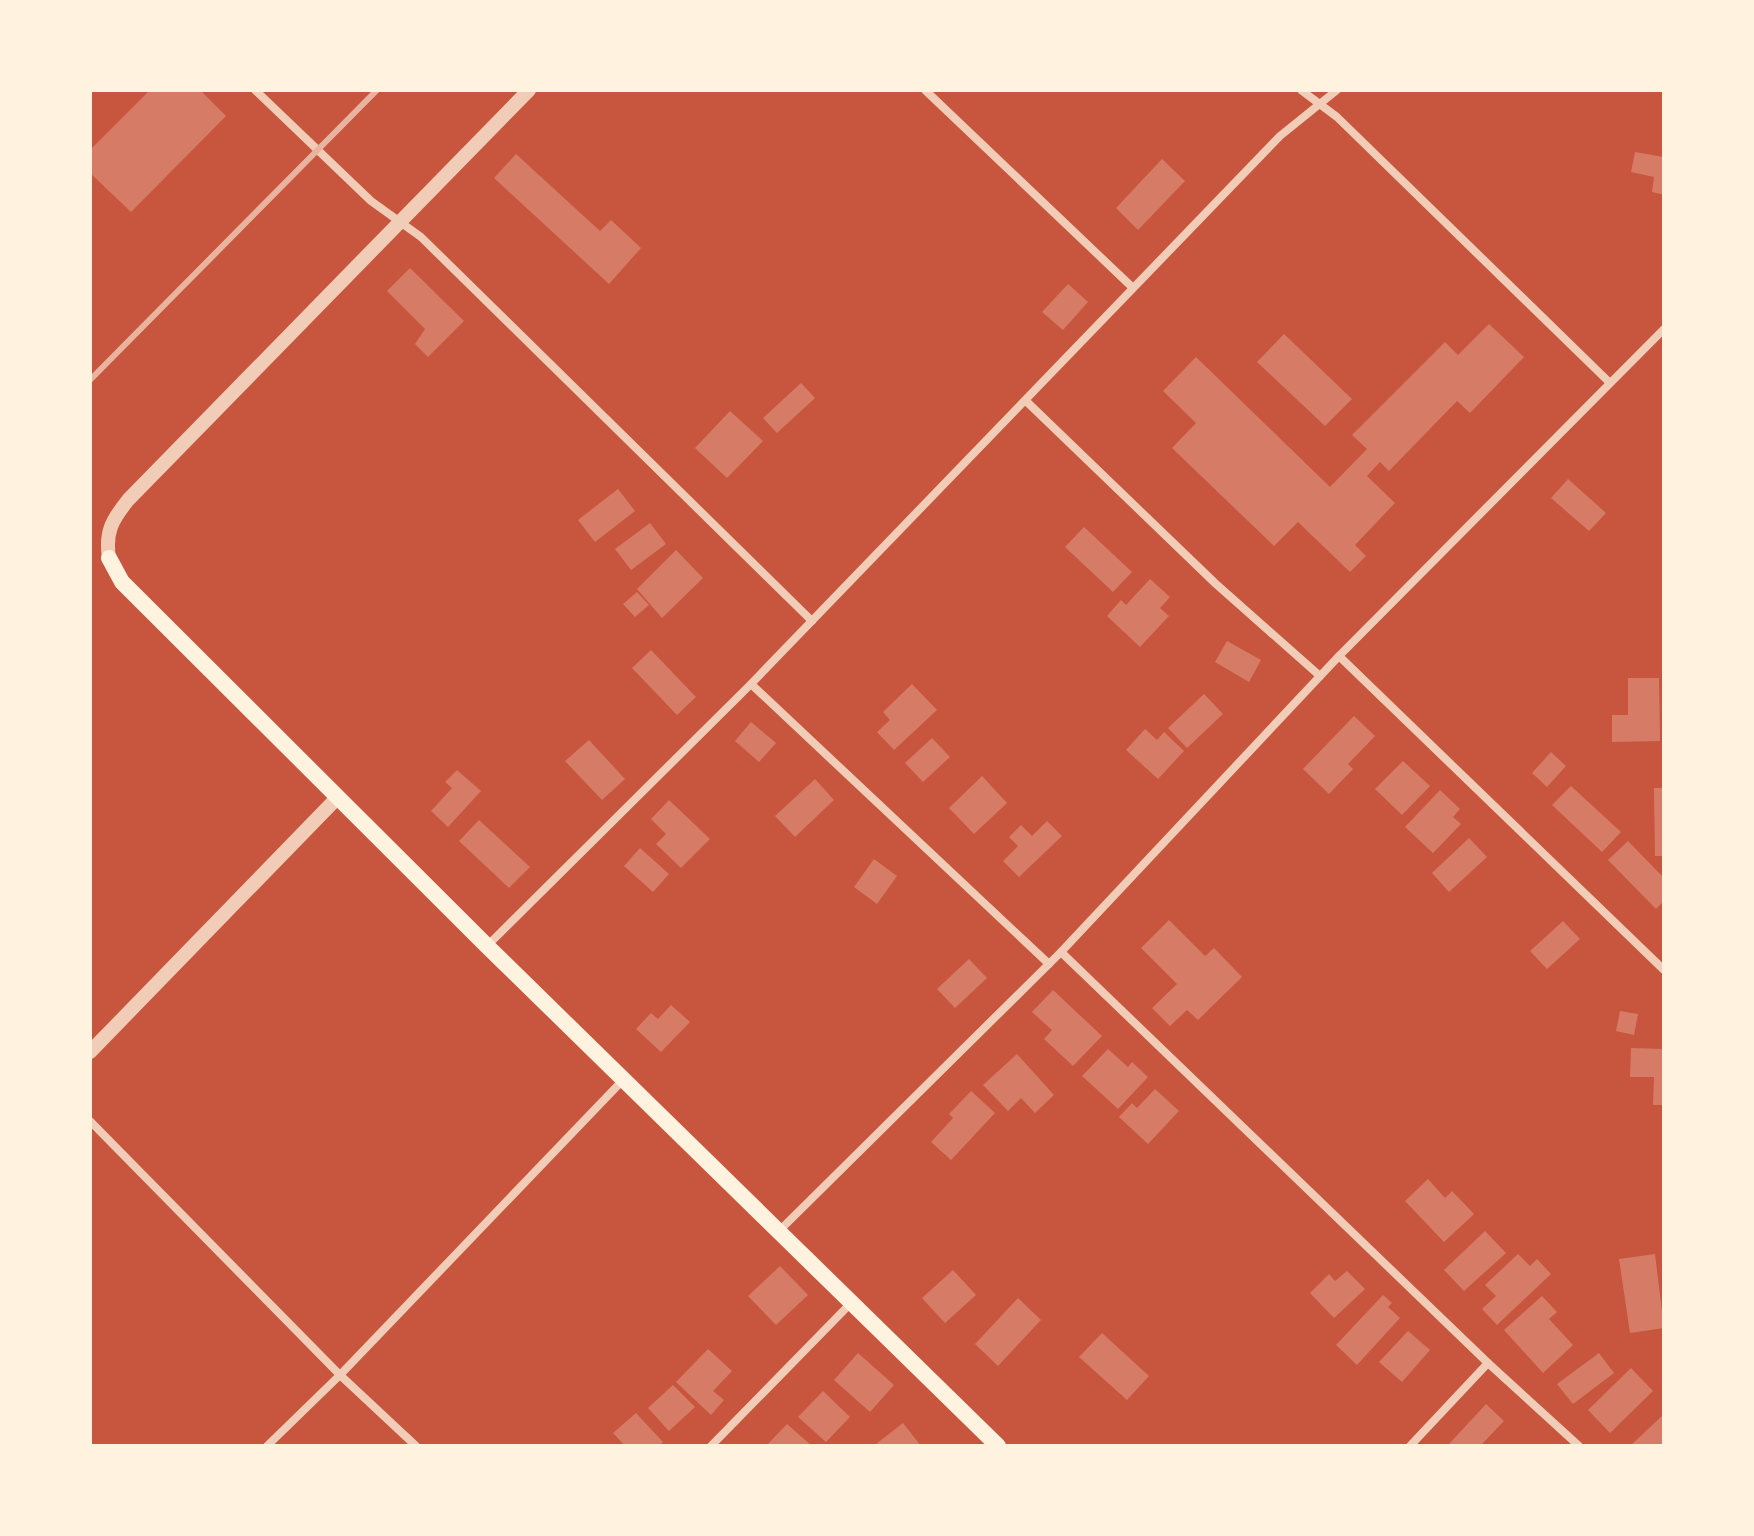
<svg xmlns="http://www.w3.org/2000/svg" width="1754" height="1536" font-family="'Roboto Condensed',sans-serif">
<rect width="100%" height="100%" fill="#c8553d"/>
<g fill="#d67c66">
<polygon points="150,90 200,90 226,116 131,212 90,173 90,150"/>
<polygon points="1635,152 1664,157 1664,195 1652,192 1654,177 1631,172"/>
<polygon points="516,154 600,231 611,220 641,248 609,284 494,178"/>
<polygon points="1162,159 1185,181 1138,230 1116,208"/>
<polygon points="410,268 464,321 428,357 415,344 425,329 387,291"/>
<polygon points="1068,284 1088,302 1063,330 1042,312"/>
<polygon points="1489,324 1524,357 1470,413 1457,401 1389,471 1380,462 1367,476 1395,503 1355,545 1366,556 1350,572 1298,522 1274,546 1172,448 1196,423 1163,391 1196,357 1330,487 1367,449 1352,435 1445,342 1458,355"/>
<polygon points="1284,334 1352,399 1325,426 1257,362"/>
<polygon points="801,383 815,398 777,433 763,418"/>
<polygon points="730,411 763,441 727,478 695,448"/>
<polygon points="1568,479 1606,513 1589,531 1551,498"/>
<polygon points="618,489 635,511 595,542 578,520"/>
<polygon points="650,523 666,544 631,570 615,549"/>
<polygon points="1084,527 1132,572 1113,592 1065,547"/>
<polygon points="676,550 703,578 662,618 637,589"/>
<polygon points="1150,579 1170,597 1160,608 1169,616 1140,647 1107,616 1121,600 1126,605"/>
<polygon points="637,592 649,605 635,617 623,604"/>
<polygon points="1227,641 1261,660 1249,682 1215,662"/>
<polygon points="651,650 696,697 677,715 632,668"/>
<polygon points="1628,678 1659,678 1660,741 1612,742 1612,715 1628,715"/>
<polygon points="912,684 937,710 894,750 877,732 890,720 883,712"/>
<polygon points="1204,694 1223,714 1187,748 1168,728"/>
<polygon points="1354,716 1375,736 1348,764 1353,769 1329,794 1303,769"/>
<polygon points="751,722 776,743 759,762 735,741"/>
<polygon points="1145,729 1157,740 1164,732 1184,751 1158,779 1126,750"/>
<polygon points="932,738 950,757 923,782 905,763"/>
<polygon points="589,740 625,779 602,800 565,761"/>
<polygon points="1551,752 1566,766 1547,787 1532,773"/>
<polygon points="1403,761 1430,786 1402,815 1375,789"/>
<polygon points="457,770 481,791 448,827 431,811 452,788 445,782"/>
<polygon points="982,776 1007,803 974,834 949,808"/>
<polygon points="815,779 834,800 795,837 775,816"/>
<polygon points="1571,786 1621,832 1602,852 1552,805"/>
<polygon points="1654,788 1664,788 1664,856 1655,856"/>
<polygon points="1440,790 1460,809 1453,817 1461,824 1433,853 1405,827"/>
<polygon points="669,800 710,839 681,868 656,844 666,834 651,819"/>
<polygon points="479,820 530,867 509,888 459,841"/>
<polygon points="1047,821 1062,836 1019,877 1003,861 1018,846 1009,837 1021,825 1032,836"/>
<polygon points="1469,838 1487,857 1449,892 1432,873"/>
<polygon points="1628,841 1664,878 1664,901 1656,909 1608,860"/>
<polygon points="640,848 669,874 653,892 624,866"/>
<polygon points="874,859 897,876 877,904 854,887"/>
<polygon points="1169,920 1205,956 1214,948 1242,977 1198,1020 1187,1010 1170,1026 1152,1008 1177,984 1141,948"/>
<polygon points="1563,921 1580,939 1547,969 1530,951"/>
<polygon points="969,959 987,978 955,1008 937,989"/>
<polygon points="1053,990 1102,1036 1073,1066 1044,1039 1052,1030 1032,1012"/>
<polygon points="671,1005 690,1022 661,1052 636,1029 651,1013 658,1019"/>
<polygon points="1620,1011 1638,1014 1634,1035 1616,1031"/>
<polygon points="1631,1048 1664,1049 1664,1105 1653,1105 1654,1077 1630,1077"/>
<polygon points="1108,1049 1128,1067 1132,1062 1148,1077 1118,1109 1082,1076"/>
<polygon points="1017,1054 1054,1095 1035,1113 1021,1098 1008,1111 983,1085"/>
<polygon points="1155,1089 1179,1111 1148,1144 1119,1117 1132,1103 1137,1108"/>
<polygon points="971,1091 995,1113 951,1160 931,1142 953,1118 949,1114"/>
<polygon points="1428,1179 1445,1198 1452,1191 1474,1214 1444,1242 1405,1201"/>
<polygon points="1485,1231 1506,1253 1464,1291 1444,1270"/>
<polygon points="1518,1254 1530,1266 1537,1259 1551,1274 1497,1325 1482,1309 1496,1296 1485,1285"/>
<polygon points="1655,1254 1664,1328 1630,1333 1619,1259"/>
<polygon points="780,1266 808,1295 776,1325 748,1296"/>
<polygon points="953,1270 976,1295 945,1323 922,1298"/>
<polygon points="1347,1271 1365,1289 1334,1318 1310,1293 1329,1274 1335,1281"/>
<polygon points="1383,1295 1392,1303 1388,1307 1400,1318 1357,1365 1336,1345"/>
<polygon points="1542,1296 1557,1312 1549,1319 1573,1345 1543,1373 1504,1330"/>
<polygon points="1018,1298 1041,1320 998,1366 975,1344"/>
<polygon points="1408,1331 1430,1350 1402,1382 1379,1362"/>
<polygon points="1102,1333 1149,1376 1127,1400 1079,1357"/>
<polygon points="708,1349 732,1371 713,1391 724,1400 711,1415 676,1382"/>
<polygon points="858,1353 894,1385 870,1412 834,1380"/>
<polygon points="1599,1353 1614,1373 1573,1404 1557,1384"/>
<polygon points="1631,1368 1653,1391 1610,1433 1588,1410"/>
<polygon points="673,1385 695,1407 669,1431 648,1408"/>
<polygon points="823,1391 850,1417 826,1442 798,1417"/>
<polygon points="1486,1404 1504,1421 1480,1446 1451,1446 1449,1444"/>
<polygon points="636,1413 663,1442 659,1446 625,1446 613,1433"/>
<polygon points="1662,1416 1664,1443 1661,1446 1630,1446"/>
<polygon points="903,1423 921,1446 878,1446 876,1444"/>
<polygon points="787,1424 812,1446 766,1446"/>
</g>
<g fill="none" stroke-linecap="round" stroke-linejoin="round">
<g stroke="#f1ccb7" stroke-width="8">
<polyline points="255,90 371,201 421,237 812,621"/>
<polyline points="925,90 1132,287"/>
<polyline points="1301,90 1337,117 1609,382"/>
<polyline points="1026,401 1216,584 1320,676"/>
<polyline points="1339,656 1664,970"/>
<polyline points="751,684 1049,964"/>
<polyline points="487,946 751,684 1280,136 1337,90"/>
<polyline points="1061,952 1488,1363 1579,1446"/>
<polyline points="90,1121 340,1375 416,1446"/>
<polyline points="779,1231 1061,952 1339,656 1664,329"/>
<polyline points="267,1446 340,1375 623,1080"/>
<polyline points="711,1446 851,1303"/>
<polyline points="1410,1446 1488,1363"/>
</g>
<g stroke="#f1ccb7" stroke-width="14">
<path d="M109 558C105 532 112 520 128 500L529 90"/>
<polyline points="90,1052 337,798"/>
</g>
<polyline stroke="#fff3e0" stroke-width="16" points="109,558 122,582 487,946 998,1446"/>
<polyline stroke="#e9b49f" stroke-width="6" points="90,380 377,90"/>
</g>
<rect width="1754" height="1536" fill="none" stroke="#fff3e0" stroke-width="184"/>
</svg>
